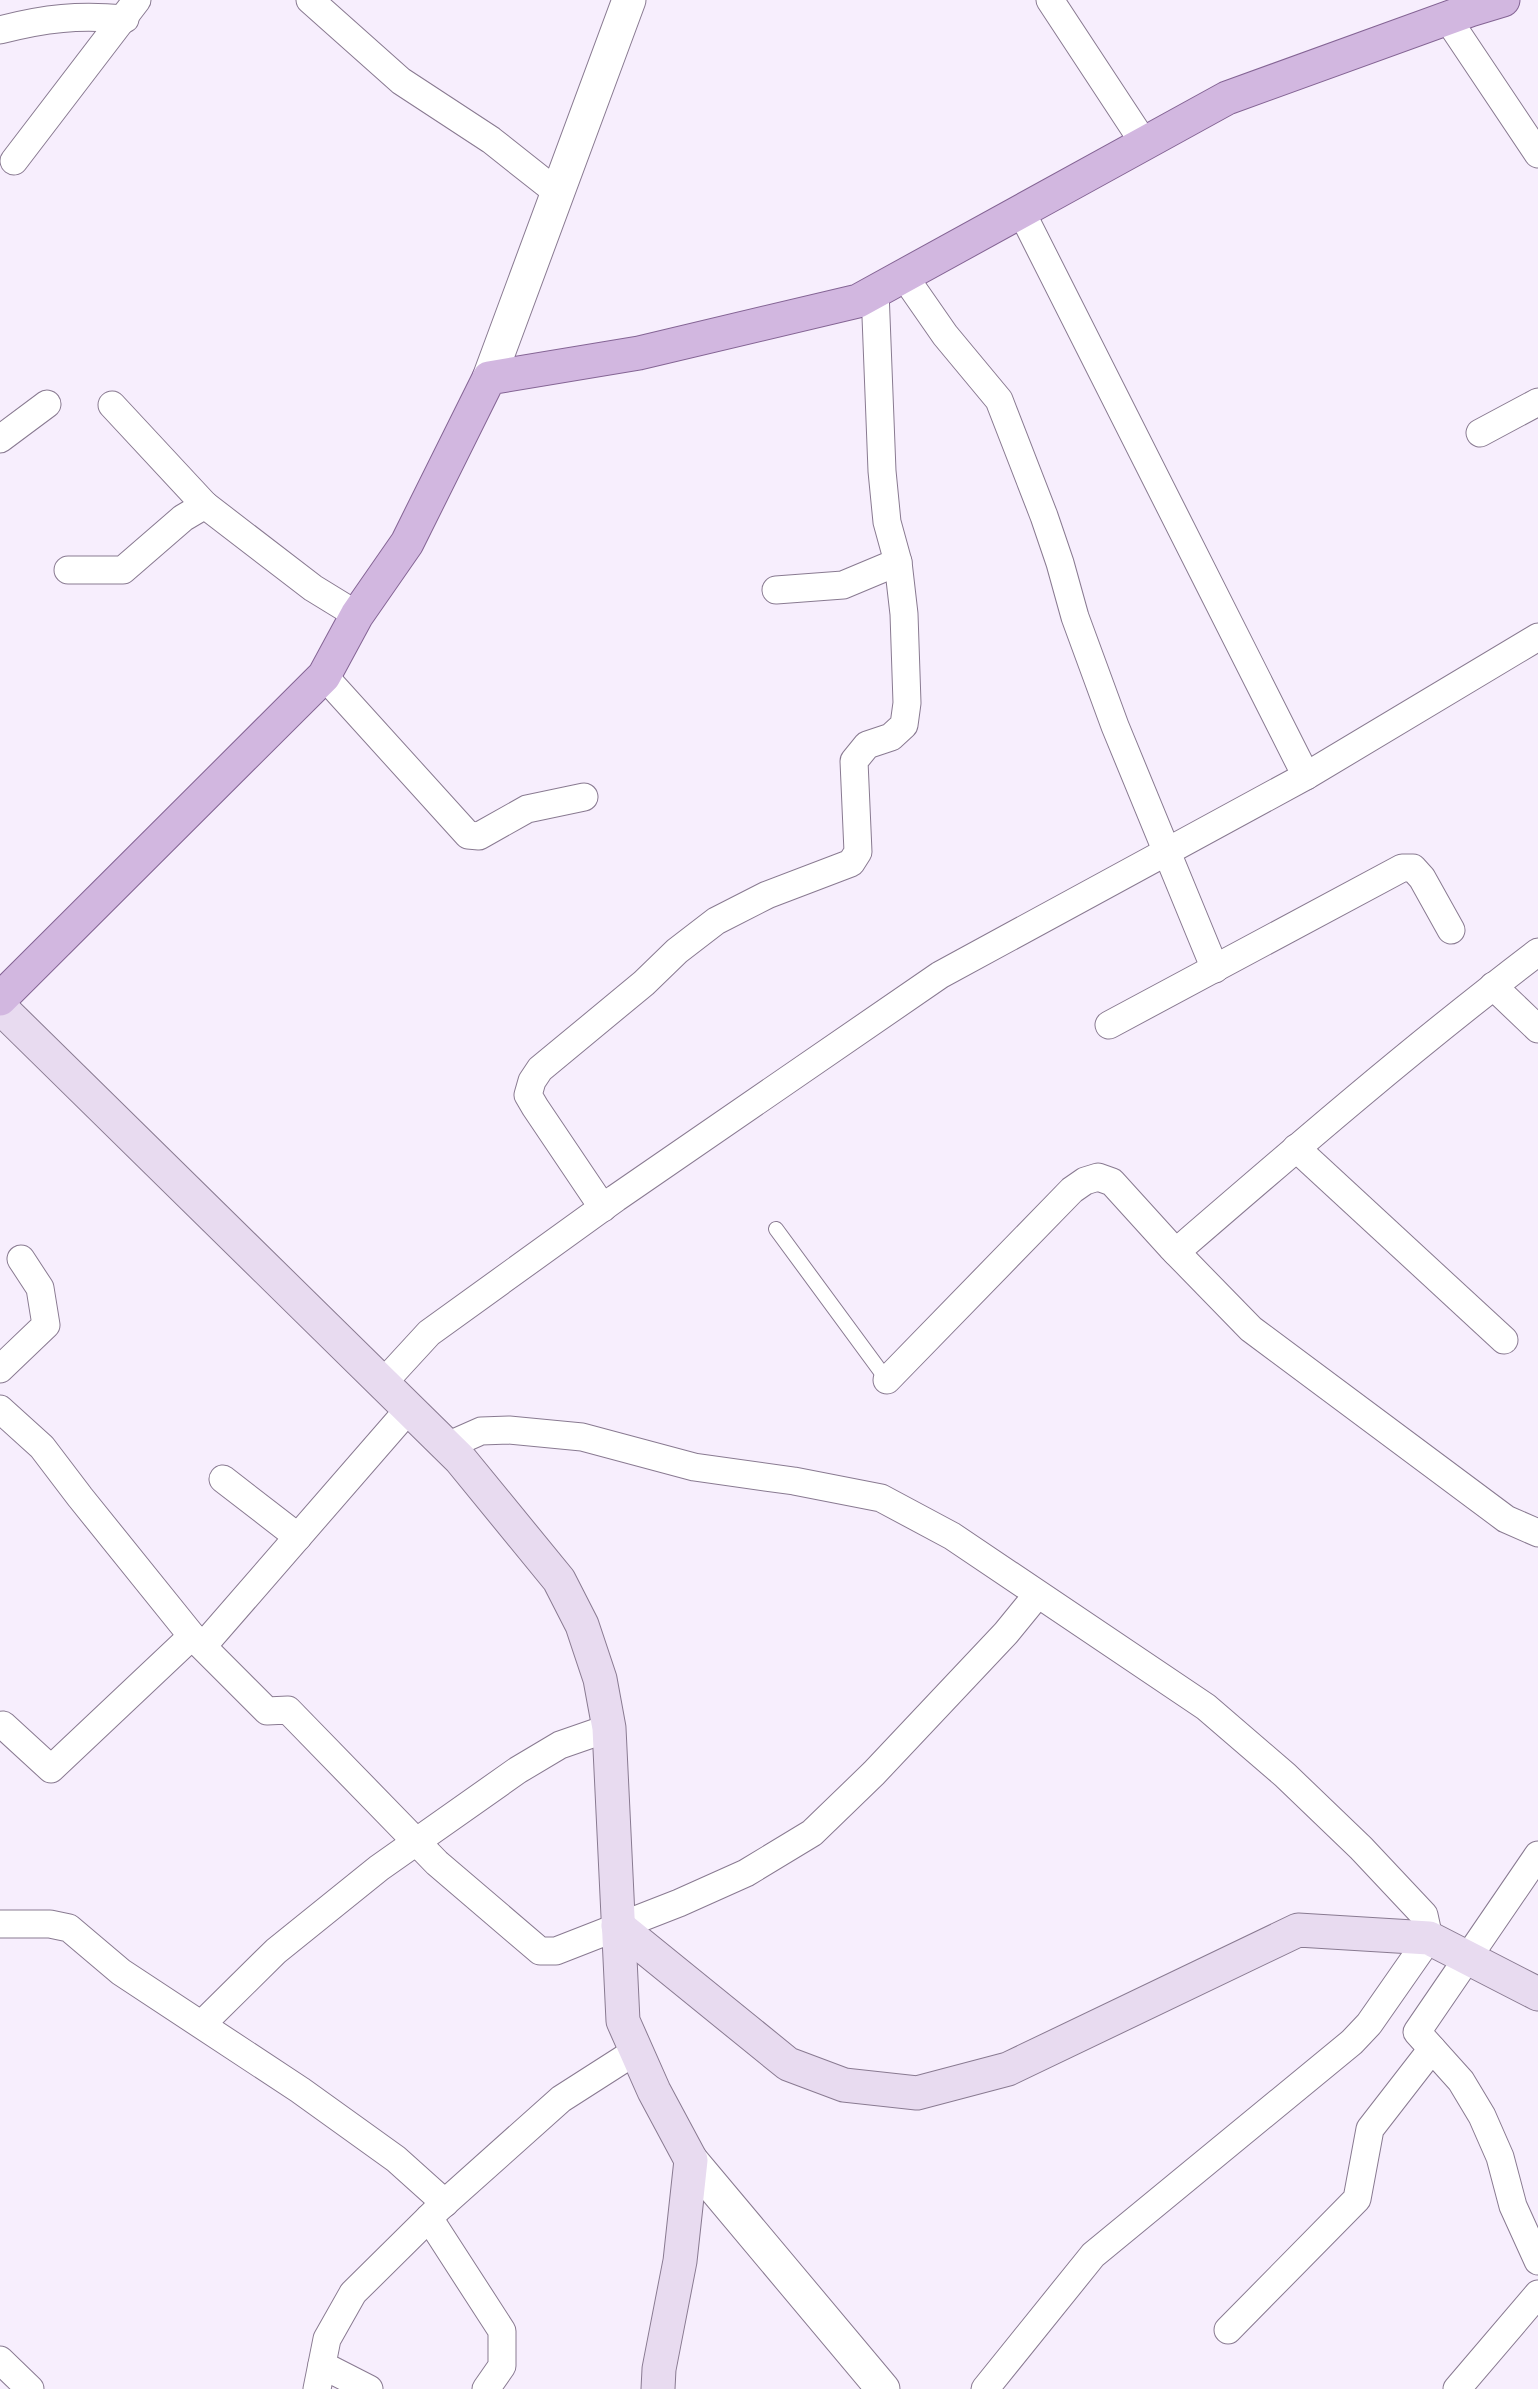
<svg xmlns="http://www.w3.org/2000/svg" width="1538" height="2389" font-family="'Sofia Sans Condensed',sans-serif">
<rect width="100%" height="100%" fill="#f7eefd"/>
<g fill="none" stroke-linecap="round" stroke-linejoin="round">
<defs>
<polyline id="service" points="776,1229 887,1380"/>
<g id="minor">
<polyline points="310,0 401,81 491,140 558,193"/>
<polyline points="1050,0 1144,143"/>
<polyline points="1447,18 1538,154"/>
<path d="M0 30C46 18 78 15 125 19"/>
<polyline points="14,161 137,0"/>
<polyline points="1021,211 1306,776"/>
<polyline points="904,276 945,335 999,400 1044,516 1060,563 1075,617 1115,726 1215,969"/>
<polyline points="112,405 205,505"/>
<polyline points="1480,433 1538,402"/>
<polyline points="0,439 47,404"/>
<polyline points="68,570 123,570 183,518 205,505 313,588 357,615"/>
<polyline points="776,590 843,585 898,562"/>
<polyline points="324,676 468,835 479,836 527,809 584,797"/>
<polyline points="1493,986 1538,1029"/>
<polyline points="1109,1025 1402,868 1413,868 1422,878 1451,930"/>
<polyline points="1296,1148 1504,1340"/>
<polyline points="603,1208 535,1107 528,1095 532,1081 540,1069 644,983 677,951 716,921 767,895 851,863 858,852 854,761 867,745 891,737 904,725 907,703 904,614 898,562 887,522 882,471 875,291"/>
<path d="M1176 1252C1294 1150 1413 1047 1538 952"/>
<polyline points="0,1369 46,1325 40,1288 21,1259"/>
<polyline points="887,1380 1072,1190 1085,1181 1098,1177 1112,1182 1171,1247 1251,1329 1506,1519 1538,1533"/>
<polyline points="383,1383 429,1333 616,1198 940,975 1306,776 1538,637"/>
<polyline points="0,1409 42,1447 80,1497 192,1636 267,1711 288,1710 437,1863 540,1951 556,1951 679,1903 746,1873 812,1833 874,1773 1006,1633 1037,1595"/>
<polyline points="447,1446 481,1431 509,1430 582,1437 694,1467 794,1481 881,1498 952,1536 1206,1707 1285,1775 1361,1848 1424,1915 1429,1938 1369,2024 1352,2042 1093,2255 985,2389"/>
<polyline points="223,1479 298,1537"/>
<polyline points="203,1646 409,1409"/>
<polyline points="0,1727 3,1725 51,1769 192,1636"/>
<polyline points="1538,1855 1417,2032 1461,2081 1482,2116 1500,2157 1513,2206 1538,2261"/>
<polyline points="0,1924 50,1924 69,1928 121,1972 300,2090 396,2159 445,2203"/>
<polyline points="202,2024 276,1951 379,1868 518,1770 560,1745 609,1728"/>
<polyline points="429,2218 502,2331 502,2366 486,2389"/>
<polyline points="1228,2330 1357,2199 1370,2129 1432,2049"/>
<polyline points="0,2360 30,2389"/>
<polyline points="322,2365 369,2389"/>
<polyline points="317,2389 327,2339 353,2293 439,2208 561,2099 636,2051"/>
<polyline points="1457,2389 1538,2294"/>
</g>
<g id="tertiary">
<polyline points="489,378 629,0"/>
<polyline points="691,2160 883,2389"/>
</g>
<g id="secondary">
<polyline points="0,1007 460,1459 559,1580 582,1625 600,1679 609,1728 623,2021 654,2091 691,2160 680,2261 659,2369 658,2389"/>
<polyline points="618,1926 788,2064 844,2085 917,2093 1008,2069 1298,1930 1429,1938 1538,1994"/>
</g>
<polyline id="primary" points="0,999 324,676 357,615 407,543 489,378 639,353 858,301 1227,98 1470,10 1503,0"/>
</defs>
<use href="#service" stroke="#897a91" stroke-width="16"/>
<use href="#minor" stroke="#897a91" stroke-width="29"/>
<use href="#tertiary" stroke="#897a91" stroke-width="35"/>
<use href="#secondary" stroke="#897a91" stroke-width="35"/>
<use href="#primary" stroke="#846494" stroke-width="35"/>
<use href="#service" stroke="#fff" stroke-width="14"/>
<use href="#minor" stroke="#fff" stroke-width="27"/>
<use href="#tertiary" stroke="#fff" stroke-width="33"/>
<use href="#secondary" stroke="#e8dbf0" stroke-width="33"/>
<use href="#primary" stroke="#d2b7e0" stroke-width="33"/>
</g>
</svg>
